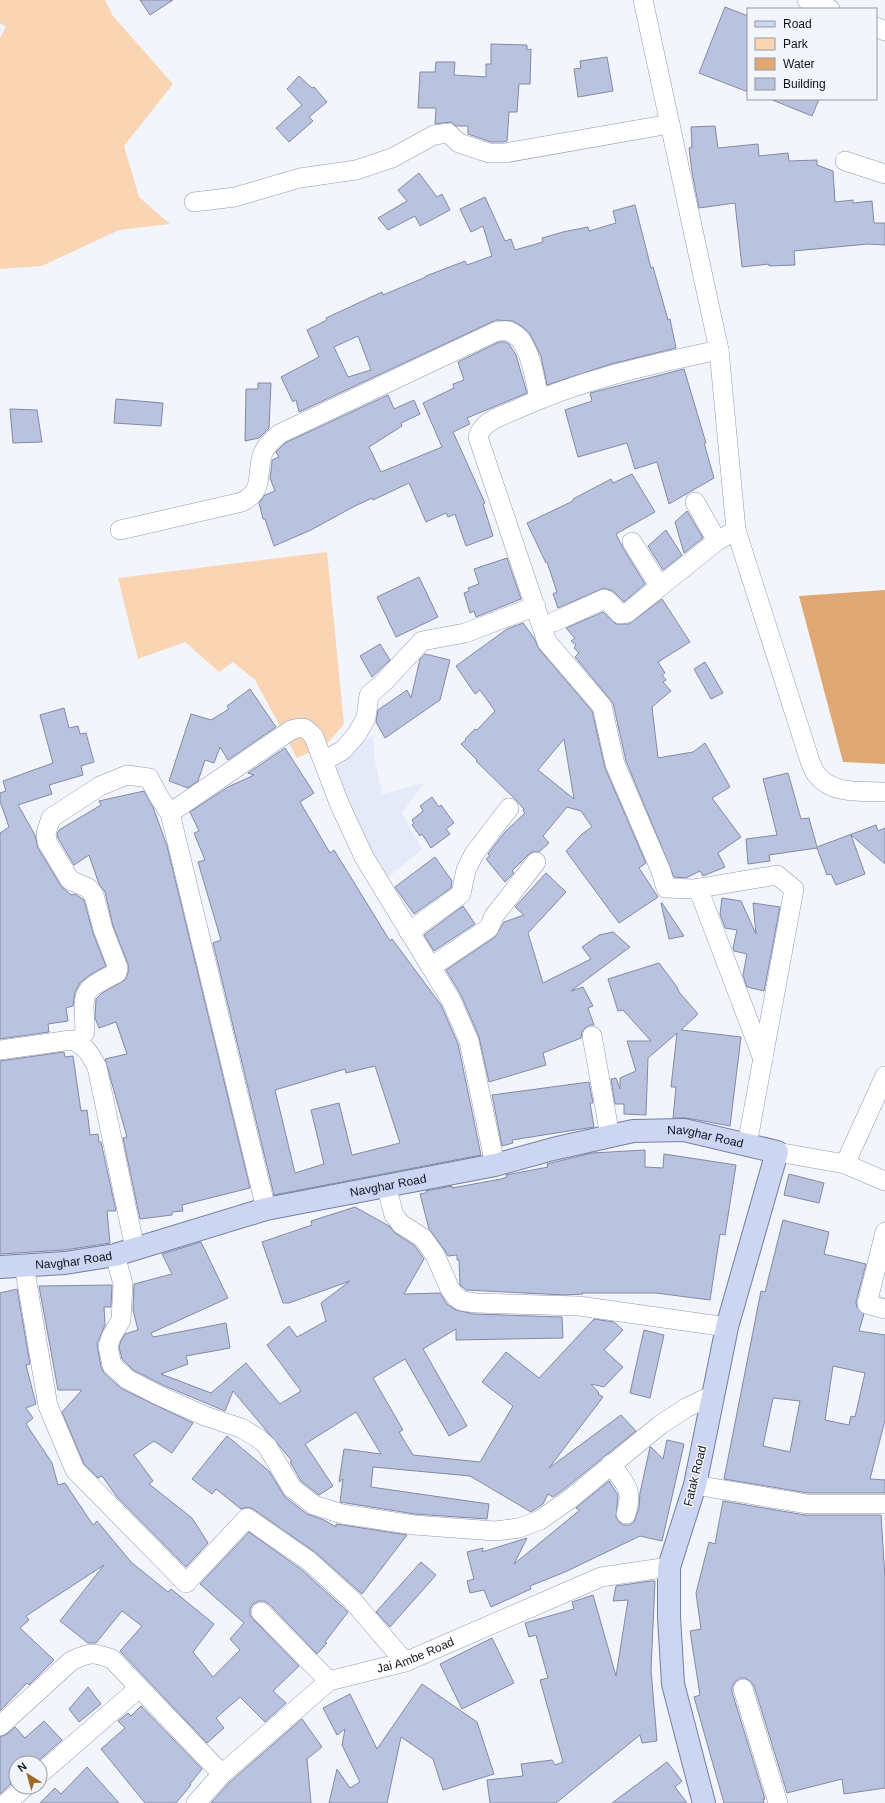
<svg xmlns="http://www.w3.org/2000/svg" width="885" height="1803" font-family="Helvetica,sans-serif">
<rect width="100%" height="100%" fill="#f3f5fc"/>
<polygon fill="#e5eaf9" points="373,735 375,761 382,794 424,783 402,813 422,849 380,884 332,764"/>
<g fill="#fad5b4">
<polygon points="0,0 105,0 113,16 173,84 124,146 139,197 170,224 119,230 42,266 0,269 0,38 6,27 0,23"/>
<polygon points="327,552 344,724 325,746 297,758 255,680 233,662 219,672 185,642 138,659 118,578"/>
</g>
<polygon fill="#dfa872" points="885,590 885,764 843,762 799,596"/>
<g fill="#b9c3e0" stroke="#818aa5" fill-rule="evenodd">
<polygon points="140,0 173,0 150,15"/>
<polygon points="725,7 748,16 748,92 699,73"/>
<polygon points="491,44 527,45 527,50 531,49 530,84 519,84 517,112 509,112 507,141 504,142 491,142 468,134 468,126 456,126 451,122 435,124 436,108 418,108 420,72 435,72 436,62 455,62 454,75 486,77 486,64 491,64"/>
<polygon points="607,57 613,91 578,97 574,69 581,68 580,61"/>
<polygon points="299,76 312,88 314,87 327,102 309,117 313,121 289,142 276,128 302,105 287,89"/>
<polygon points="770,99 819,99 812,116"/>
<polygon points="715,126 718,148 758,144 759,156 788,153 789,161 817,160 817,165 833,171 835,202 853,200 853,203 872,201 874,223 885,223 885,245 868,244 794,251 795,265 769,266 769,264 742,267 735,203 699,208 692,172 689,148 692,147 691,127"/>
<polygon points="419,173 437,197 442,194 450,210 420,226 415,216 388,230 378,218 407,201 398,190"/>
<path d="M485 197 505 241 511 239 515 250 543 242 542 238 563 232 588 227 589 231 616 223 613 211 635 205 651 268 653 267 668 320 670 319 676 348 611 364 547 385 541 356 530 334 523 327 513 321 496 320 299 412 296 400 293 402 281 377 319 357 307 330 327 320 326 318 382 292 383 295 426 277V276L465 261 467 265 492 256 483 226 471 232 460 209ZM358 336 371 370 348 377 334 347Z"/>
<polygon points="499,342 505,342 509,344 516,355 527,393 467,418 470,424 453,432 485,503 483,504 493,536 466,546 455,514 448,517 446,513 426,522 409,483 373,500 372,498 353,507 311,530 274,546 265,519 263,519 259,503 265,495 275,491 270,478 272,463 272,460 279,457 276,452 285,443 388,395 394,409 414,400 420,414 401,423 402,426 369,447 381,472 442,447 423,403 454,388 453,384 464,380 458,362"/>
<polygon points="684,369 706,443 704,443 714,478 669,504 657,462 635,469 627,443 578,457 565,410 592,401 590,393"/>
<polygon points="258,383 271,383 269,428 259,438 245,441 246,389 258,389"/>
<polygon points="116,399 163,403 161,426 114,423"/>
<polygon points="10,409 37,410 42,442 13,443"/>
<polygon points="632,474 655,512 616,534 623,548 645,584 624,602 613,591 604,588 558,608 553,594 557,592 547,562 546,563 527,523 573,501 573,499 611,479 613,483"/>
<polygon points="687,511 703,538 684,553 675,522"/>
<polygon points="666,530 682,555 663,570 648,546"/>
<polygon points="507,558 521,599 476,617 474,611 470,613 464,593 469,591 468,588 479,584 474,569"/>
<polygon points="419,577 438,617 396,637 377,597"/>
<polygon points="662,599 690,642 658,662 665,673 662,675 666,680 663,682 671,691 652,707 658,758 693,752 705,743 730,787 712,798 741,837 718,853 725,867 703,876 700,871 686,878 674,877 626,761 613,703 575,657 579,653 574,648 576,645 571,641 575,638 566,628 603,612 616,624 629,624"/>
<path d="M523 623 534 638 539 649 592 711 605 768 646 863 639 868 658 897 619 923 566 851 582 834 592 827 581 811 567 807 543 836 549 843 539 852H532L528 855 512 871 514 873 505 882 486 859 490 856 488 854 505 832 525 813 523 811 524 809 516 800 476 761 477 760 461 744 466 740 465 739 475 729 477 730 495 711 480 690 475 694 456 666 507 629ZM564 739 574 799 538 770Z"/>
<polygon points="380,644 390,660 372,677 360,656"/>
<polygon points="425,654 450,660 440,700 385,738 376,722 378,710 407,690 411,698 420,659"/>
<polygon points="705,662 723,693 711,699 694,669"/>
<polygon points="250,689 276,727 228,760 220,747 214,763 205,760 198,781 188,788 169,781 191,714 211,720 229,709 227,706"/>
<polygon points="64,708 69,728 78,726 80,734 86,733 94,762 81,766 83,775 49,785 52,794 18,805 35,835 38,848 61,886 71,895 75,894 84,900 93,933 106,966 90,975 80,983 75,992 73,1006 66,1008 68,1021 48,1024 49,1032 0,1039 0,833 9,827 0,801 0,793 6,791 3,781 53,763 40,715"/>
<path d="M285 748 314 793 300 802 330 853 334 850 390 941 392 939 441 1005 458 1044 481 1155 274 1195 213 943 221 940 198 862 205 860 194 833 199 831 190 812 228 787 254 775 248 773ZM375 1066 400 1143 352 1155 339 1103 311 1110 324 1164 295 1173 275 1090 345 1069 346 1073Z"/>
<polygon points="788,773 801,819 809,818 817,847 876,825 878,831 885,828 885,864 851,835 865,874 836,885 831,874 827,875 817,848 769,855 770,861 748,864 746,839 777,835 763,779"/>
<polygon points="144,791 153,807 167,846 250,1188 182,1205 183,1211 172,1212 172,1215 140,1219 123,1138 127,1137 105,1059 127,1054 116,1022 99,1028 95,1018 96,999 102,993 125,980 129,970 128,964 113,926 105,892 99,884 89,855 74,865 58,838 57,834 59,830 101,805 99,801"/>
<polygon points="432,797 439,807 441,805 454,823 446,829 450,834 431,848 422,834 420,836 412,825 414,823 412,820 423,811 420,806"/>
<polygon points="435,857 452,881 451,888 414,914 395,887"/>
<polygon points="546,873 566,892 528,933 543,983 591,959 582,947 599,935 613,932 630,947 571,991 583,987 593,1006 588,1008 594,1025 590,1025 585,1028 582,1032 581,1038 543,1053 546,1065 489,1082 479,1037 461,995 446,970 495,937 504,922 524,915 515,907"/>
<polygon points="722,898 741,901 756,934 753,903 780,907 764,991 747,987 743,975 747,954 734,951 733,948 737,930 725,928 720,914"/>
<polygon points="661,903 662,903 684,936 669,939"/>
<polygon points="463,906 475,924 434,951 424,935"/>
<polygon points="659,963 677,987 679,992 698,1014 681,1030 741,1037 730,1126 687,1118 673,1118 676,1087 671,1087 677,1033 648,1058 646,1115 624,1114 624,1104 615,1104 611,1079 616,1078 620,1089 620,1078 636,1071 627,1041 651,1041 623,1010 618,1011 608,979"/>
<polygon points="64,1052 65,1057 73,1056 81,1111 87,1110 90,1135 98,1134 99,1142 101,1142 116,1211 107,1211 110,1243 65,1250 0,1254 0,1061"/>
<polygon points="589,1082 593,1103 590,1103 594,1127 512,1140 513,1143 502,1146 492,1095"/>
<polygon points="645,1150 645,1167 663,1168 664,1154 736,1165 725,1235 720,1234 710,1300 656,1293 582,1293 583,1294 564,1295 466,1290 460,1285 459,1260 457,1260 457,1255 448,1256 444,1249 429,1229 420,1194 426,1193 426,1191 452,1186 452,1188 501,1179 507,1177 506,1175 548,1167 547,1164 592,1153"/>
<polygon points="789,1174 824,1183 819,1203 784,1195"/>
<polygon points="355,1207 389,1226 395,1233 415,1246 424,1259 404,1294 440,1293 447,1304 456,1310 474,1314 562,1317 563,1338 456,1340 456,1329 423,1349 467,1426 449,1436 405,1359 373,1378 403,1430 399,1432 413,1455 480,1462 513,1406 482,1382 506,1352 539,1378 594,1319 614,1322 623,1330 604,1350 623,1367 604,1387 591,1384 599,1393 598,1394 603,1397 549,1468 621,1415 636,1431 563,1490 553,1497 548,1494 543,1504 531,1512 470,1476 373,1467 371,1487 489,1504 487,1519 415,1514 340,1502 343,1479 339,1482 344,1449 381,1454 356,1412 305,1444 333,1486 319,1495 301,1481 290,1462 292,1461 233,1391 225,1411 165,1386 133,1370 122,1359 119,1347 121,1341 125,1334 138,1330 133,1310 134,1284 172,1274 162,1254 201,1242 228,1298 151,1333 153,1337 226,1323 230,1348 186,1356 188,1364 161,1374 211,1393 246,1363 280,1404 301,1391 267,1345 289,1326 297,1337 326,1321 321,1303 350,1281 289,1303 283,1303 262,1242 312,1225 311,1221"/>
<path d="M783 1220 829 1232 824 1254 866 1264 856 1302 857 1307 864 1314 859 1331 885 1335V1420L870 1479 885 1480V1493H808L724 1479 761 1291 765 1292ZM833 1366 865 1373 855 1417 851 1416 849 1425 825 1420ZM773 1398 800 1401 790 1452 763 1446Z"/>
<polygon points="112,1285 111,1307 104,1307 105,1325 97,1344 101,1367 104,1373 122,1389 193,1423 172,1453 154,1441 134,1455 153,1481 149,1484 192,1518 208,1543 186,1567 117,1497 102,1476 98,1478 84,1464 62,1412 82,1390 58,1390 39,1286"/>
<polygon points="17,1289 30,1364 26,1365 36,1404 26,1408 33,1418 26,1424 52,1463 58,1485 65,1483 93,1525 97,1521 131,1562 168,1592 171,1589 214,1624 193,1652 213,1677 240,1650 230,1639 244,1623 200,1584 249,1532 302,1570 348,1612 325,1642 327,1643 317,1654 269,1604 264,1601 259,1601 253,1604 250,1609 250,1615 253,1619 299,1666 273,1691 286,1703 265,1722 240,1697 216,1718 224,1728 207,1743 120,1651 142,1626 122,1611 96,1643 88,1643 60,1621 104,1565 26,1616 29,1620 20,1628 54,1660 29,1685 27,1683 0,1711 0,1293"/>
<polygon points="644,1330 664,1335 650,1398 630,1393"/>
<polygon points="227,1436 269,1471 285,1497 307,1514 324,1520 336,1527 336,1524 407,1535 362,1594 315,1552 253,1509 248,1507 241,1509 216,1489 212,1494 192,1479"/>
<polygon points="667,1440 684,1444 662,1541 640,1536 565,1572 530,1586 531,1589 491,1607 484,1590 470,1593 467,1581 474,1579 467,1552 483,1548 482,1552 527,1538 514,1564 580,1510 576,1508 609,1481 618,1495 616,1517 619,1522 623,1525 629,1525 634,1522 639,1508 640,1493 650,1447 651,1447 663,1459"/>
<polygon points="723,1501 805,1515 881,1515 885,1578 885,1788 844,1794 842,1779 787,1793 754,1686 750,1681 745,1678 740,1678 735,1682 732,1687 732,1692 765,1799 763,1799 764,1803 724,1803 694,1697 700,1695 690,1631 701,1629 696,1593 709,1542 715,1544"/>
<polygon points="421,1562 436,1575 390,1627 376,1612"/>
<polygon points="651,1581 655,1581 651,1670 657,1741 642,1743 640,1735 556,1803 490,1803 487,1780 523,1776 521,1764 552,1760 555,1765 563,1762 540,1680 548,1678 536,1635 529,1637 525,1623 574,1609 572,1602 593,1595 616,1676 628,1600 613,1601 616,1586"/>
<polygon points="492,1638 514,1683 462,1709 440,1664"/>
<polygon points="422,1684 477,1722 494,1774 443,1790 433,1759 401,1737 387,1803 329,1803 337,1769 350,1788 360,1782 342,1745 345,1729 337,1735 323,1708 350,1694 377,1749"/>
<polygon points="88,1687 101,1704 79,1722 69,1709"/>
<polygon points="141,1706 202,1769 190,1784 191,1785 176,1803 145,1803 101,1749 125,1728 118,1721 128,1713 131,1716"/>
<polygon points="302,1719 322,1747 307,1759 311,1803 211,1803 230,1782"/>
<polygon points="44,1721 62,1740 36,1763 16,1763 16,1779 0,1794 0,1737 7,1734 15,1727 25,1738"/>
<polygon points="667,1762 682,1781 675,1787 687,1803 612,1803"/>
<polygon points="87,1767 119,1803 40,1803 55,1788 61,1794"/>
</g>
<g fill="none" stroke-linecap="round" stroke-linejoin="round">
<defs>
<g id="minor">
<path d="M643 0 719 350 736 530 809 758C811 763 813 771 817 775 832 795 863 791 885 792"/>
<polyline points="807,0 830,9"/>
<polyline points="876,27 885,31"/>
<polyline points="845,161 885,174"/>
<polyline points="194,202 235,197 300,178 356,170 392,158 434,135 448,133 459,143 489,153 505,153 670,124"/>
<path d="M719 350C648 365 579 380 513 411 503 415 488 420 482 429 480 431 479 435 478 437L547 642 602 706 615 764 661 871 666 888 694 889 777 875 794 889 747 1145"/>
<polyline points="695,502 717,541"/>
<path d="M120 530 242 502C266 489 255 474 263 453 266 445 273 440 279 434L495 332C499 331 505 330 508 331 530 337 535 380 539 399"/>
<polyline points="632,542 660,587"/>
<polyline points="554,622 604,599 608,601 620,614 627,613 717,541 736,530"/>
<polyline points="324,761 343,750 357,734 366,718 369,695 384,682 422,641 465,633 536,606"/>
<path d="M170 813 291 730C302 726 306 727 314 737L339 803 364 857 451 1000 469 1041 495 1165"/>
<polyline points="698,888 763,1059"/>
<polyline points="409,932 461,894 466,870 474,854 509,808"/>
<polyline points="431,967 489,928 494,916 536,862"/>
<polyline points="592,1036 610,1136"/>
<path d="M77 1042 85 1032C84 992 78 991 117 973L118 968 103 929 94 895 88 888 70 880 47 842 46 833 51 818 100 786 127 775 149 778 159 797 170 813 266 1209"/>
<path d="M0 1050 71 1040C86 1045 90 1054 97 1067L135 1249"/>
<polyline points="777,1152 845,1164 885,1181"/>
<polyline points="845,1164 885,1076"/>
<polyline points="386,1185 394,1215 401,1224 423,1238 435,1255 450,1289 456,1297 462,1301 476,1303 579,1306 727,1327"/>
<polyline points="885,1232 867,1304 885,1309"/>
<polyline points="115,1255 123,1284 121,1320 111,1337 108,1347 112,1365 127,1379 160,1396 205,1416 241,1428 258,1438 267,1446 292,1488 314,1505 342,1514 414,1525 495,1531 519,1528 540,1520 570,1499 660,1425 686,1408 713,1395"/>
<polyline points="24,1265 48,1406 75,1470 186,1583 247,1518 309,1561 352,1600 405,1662"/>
<path d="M611 1464C625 1485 634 1488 626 1514"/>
<polyline points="695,1485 807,1504 885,1504"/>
<polyline points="261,1612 329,1681"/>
<polyline points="743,1689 778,1803"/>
<path d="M0 1726 71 1661C90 1652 93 1652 112 1659L222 1774"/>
<polyline points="40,1774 139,1688"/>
<polyline points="6,1803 25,1787"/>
<path id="s1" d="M196 1803 222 1774 329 1681 405 1662 601 1577 669 1567"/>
</g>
<g id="major">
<path id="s2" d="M0 1267 65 1263 115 1255 266 1209 495 1165 553 1149 633 1131 684 1130 777 1152 727 1327 695 1485 669 1567V1617L673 1684 704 1803"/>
</g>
</defs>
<use href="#minor" stroke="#9099b5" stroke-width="20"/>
<use href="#major" stroke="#737fa2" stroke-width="24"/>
<use href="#minor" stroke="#fff" stroke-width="19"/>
<use href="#major" stroke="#ccd6f2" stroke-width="22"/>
</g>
<g text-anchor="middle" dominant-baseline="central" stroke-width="3" stroke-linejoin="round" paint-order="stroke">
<g font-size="12" fill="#0e121c" stroke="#f3f5fc">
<text stroke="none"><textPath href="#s2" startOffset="722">Navghar Road</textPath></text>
<text stroke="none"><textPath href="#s2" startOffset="398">Navghar Road</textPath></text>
<text stroke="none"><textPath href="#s2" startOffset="74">Navghar Road</textPath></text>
<text transform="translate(695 1476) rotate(-76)">Fatak Road</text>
<text stroke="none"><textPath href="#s1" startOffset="271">Jai Ambe Road</textPath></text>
</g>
</g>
<rect x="747" y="8" width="130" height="92" fill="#f3f5fc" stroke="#979aa2"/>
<rect x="755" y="21" width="20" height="6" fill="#ccd6f2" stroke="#979aa2"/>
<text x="783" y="28" font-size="12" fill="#0e121c">Road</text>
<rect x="755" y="38" width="20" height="12" fill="#fad5b4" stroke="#979aa2"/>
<text x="783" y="48" font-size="12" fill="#0e121c">Park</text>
<rect x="755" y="58" width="20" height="12" fill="#dfa872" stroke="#979aa2"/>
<text x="783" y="68" font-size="12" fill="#0e121c">Water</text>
<rect x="755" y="78" width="20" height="12" fill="#b9c3e0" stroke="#979aa2"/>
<text x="783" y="88" font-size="12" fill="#0e121c">Building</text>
<g transform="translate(28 1775) rotate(323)"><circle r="19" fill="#f3f5fc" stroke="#979aa2"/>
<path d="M0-3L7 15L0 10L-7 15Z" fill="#a16727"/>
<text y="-6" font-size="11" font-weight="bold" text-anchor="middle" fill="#0e121c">N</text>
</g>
</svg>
